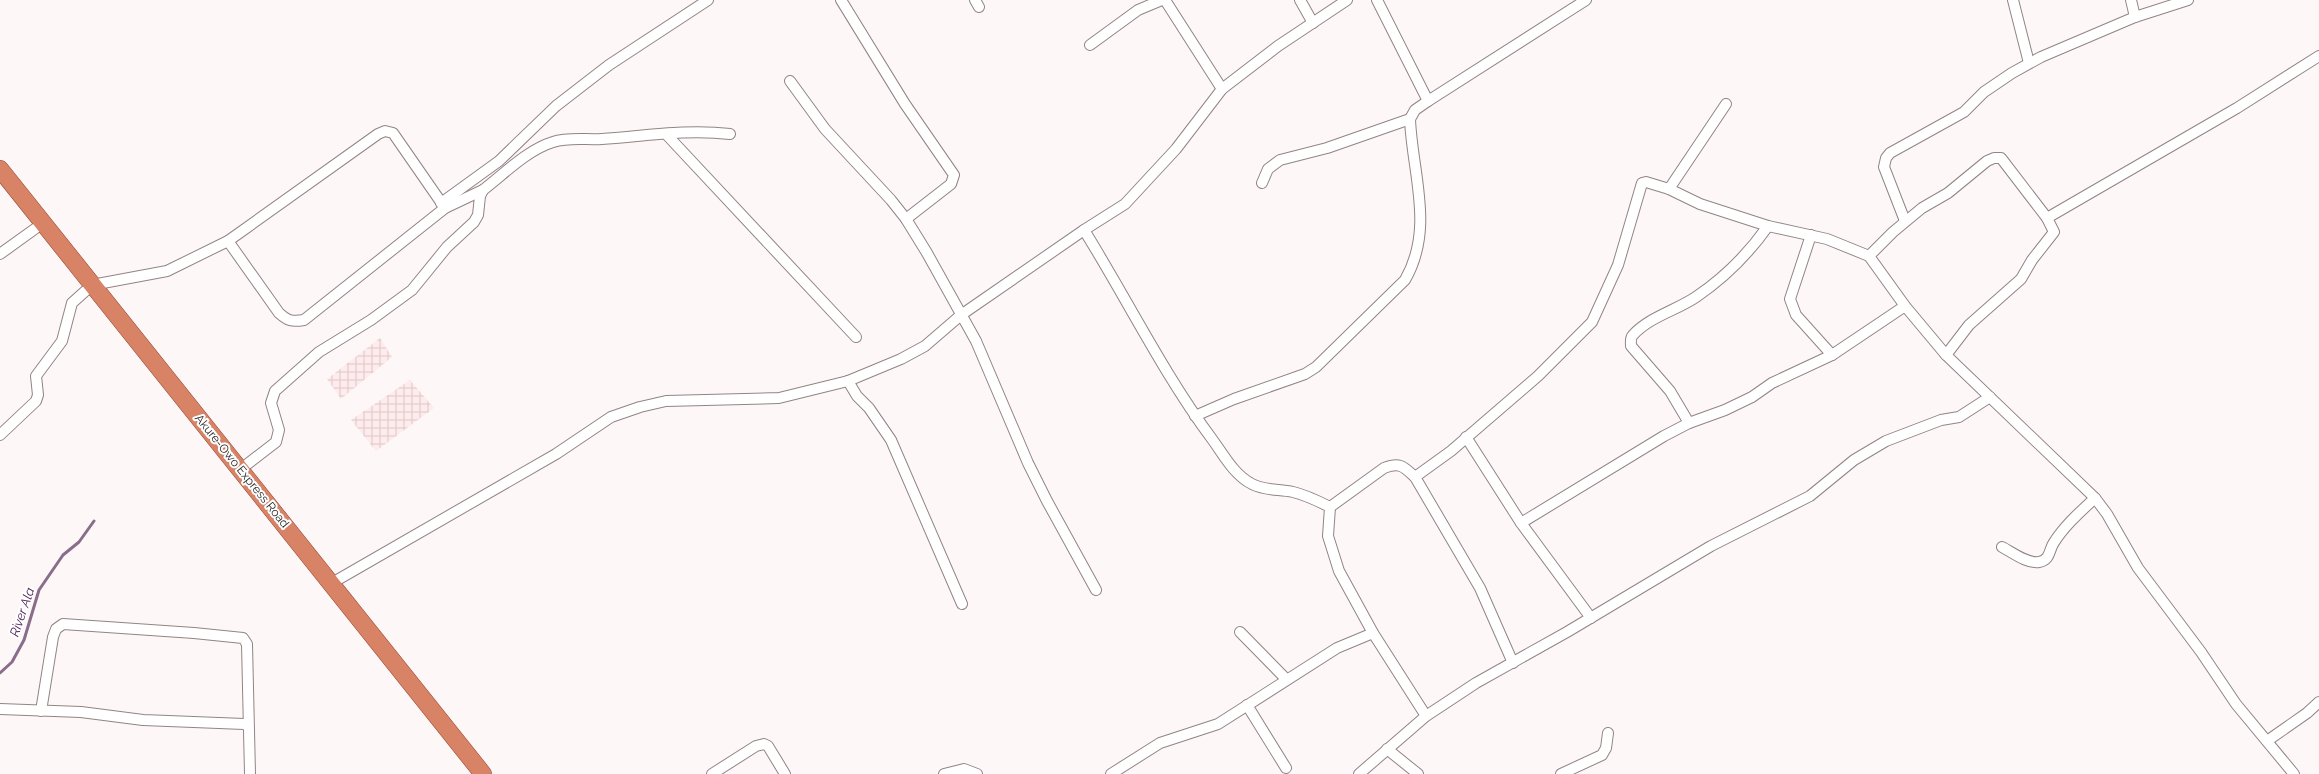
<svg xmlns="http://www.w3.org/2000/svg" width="2319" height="774" font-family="Raleway,sans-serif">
<defs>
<pattern id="industrial-grid" width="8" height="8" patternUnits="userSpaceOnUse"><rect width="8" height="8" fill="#ffebec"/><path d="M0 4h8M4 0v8" fill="none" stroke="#dac9ca"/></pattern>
</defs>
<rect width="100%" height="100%" fill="#fef7f8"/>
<g fill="url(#industrial-grid)">
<polygon points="380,338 392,357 341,399 327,379"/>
<polygon points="410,380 434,408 376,451 351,420"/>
</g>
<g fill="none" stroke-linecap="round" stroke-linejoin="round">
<polyline stroke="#896d8b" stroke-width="3" points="0,673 12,662 24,640 39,590 63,555 79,542 94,521"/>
<defs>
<g id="minor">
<polyline points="841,0 905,104 954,175 951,184 906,219"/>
<polyline points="975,0 979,7"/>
<polyline points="1165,0 1222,89"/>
<polyline points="1300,0 1313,23"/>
<polyline points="2013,0 2029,63"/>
<polyline points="2131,0 2135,17"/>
<polyline points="1090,45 1138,10 1162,0"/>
<polyline points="790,81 825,129 891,200 906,219 927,253 976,341 1028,463 1047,501 1096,590"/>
<polyline points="1428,101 1586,0"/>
<polyline points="666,134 856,337"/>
<polyline points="1262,183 1268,169 1280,160 1327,148 1410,119"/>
<polyline points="1669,189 1726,104"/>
<polyline points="441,203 499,161 556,106 609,65 708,0"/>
<polyline points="1905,221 1884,167 1886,158 1890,153 1964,112 1984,92 2012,73 2041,57 2135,17 2188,0"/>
<path d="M1084 230C1127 299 1163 373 1212 439 1223 454 1234 475 1252 484 1265 491 1279 489 1293 492 1306 495 1318 501 1330 507L1328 536 1339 571 1373 633 1426 716"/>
<polyline points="1811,235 1790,299 1796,315 1832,355"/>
<path d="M228 241 279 313C288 321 292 322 304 320L445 208 483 190"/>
<polyline points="0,254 43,223"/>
<polyline points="1869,256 1893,232 1922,208 1948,193 1987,161 1994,158 2001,158 2047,218 2237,108 2319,56"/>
<polyline points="1946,355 1969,325 2021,279 2032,260 2054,232 2047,218"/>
<polyline points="848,381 857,396 869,408 891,440 962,604"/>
<path d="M1195 416 1234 399 1305 374 1316 367 1405 280C1435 228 1412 173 1410 119L1415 110 1428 101 1377 0"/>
<path d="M1689 423 1670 391 1631 346C1631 342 1630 338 1633 335 1649 317 1677 310 1696 297 1724 278 1749 253 1768 226"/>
<polyline points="0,435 36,401 38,395 36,376 62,341 72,303 92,285 167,271 228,241 378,134 385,131 393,133 445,208"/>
<polyline points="1466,437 1521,523 1591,618"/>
<path d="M241 469 276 442 279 430 271 403 275 391 319 352 371 320 412 290 447 247 474 222 478 215 480 196 483 190C504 174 527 150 553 142 568 137 586 140 602 139 645 136 687 129 730 134"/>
<polyline points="1415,477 1451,451 1538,376 1592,322 1618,265 1642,183 1646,182 1669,189 1700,204 1768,226 1827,239 1869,256 1905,306 1946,355 2095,498 2107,514 2138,568 2201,652 2236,704 2294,774"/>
<path d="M1330 507 1384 468C1400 462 1403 466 1415 477L1480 588 1513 663"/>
<polyline points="1521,523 1664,436 1689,423 1725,410 1752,397 1772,383 1832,355 1905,306"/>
<path d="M2002 547C2012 552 2027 564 2039 562 2050 560 2049 551 2053 544 2064 526 2080 512 2095 498"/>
<polyline points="332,583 556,454 611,417 640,407 666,401 779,398 848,381 901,359 925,346 961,315 1084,230 1125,204 1176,149 1222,89 1278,46 1347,0"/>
<polyline points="1240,632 1286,679"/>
<polyline points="1247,705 1286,768"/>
<polyline points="0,709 81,712 143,720 244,724 248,726"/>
<polyline points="41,711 53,637 56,629 63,624 194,633 243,638 247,644 250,774"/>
<polyline points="2267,741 2307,713 2319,702"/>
<polyline points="1387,749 1418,774"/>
<polyline points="712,774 756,746 764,744 768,746 785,774"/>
<polyline points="944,774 964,769 977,774"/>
<polyline points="1111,774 1160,743 1218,724 1337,648 1373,633"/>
<polyline points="1359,774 1426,716 1476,683 1567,632 1711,546 1810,496 1854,460 1886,441 1941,420 1959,417 1990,397"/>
<polyline points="1561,774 1602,755 1606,748 1608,733"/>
</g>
<polyline id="trunk" points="0,169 483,774"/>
</defs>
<use href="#minor" stroke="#928485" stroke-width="12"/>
<use href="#trunk" stroke="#924a33" stroke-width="18"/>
<use href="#minor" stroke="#fff" stroke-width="10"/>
<use href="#trunk" stroke="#d88266" stroke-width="17"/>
</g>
<g text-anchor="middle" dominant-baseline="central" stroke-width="4" stroke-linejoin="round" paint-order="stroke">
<g font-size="12" fill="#211c1c" stroke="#fff">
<text transform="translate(242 471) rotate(51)">Akure-Owo Express Road</text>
</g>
<g font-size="13" font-style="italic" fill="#502156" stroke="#fff">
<text transform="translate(22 612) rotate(-71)">River Ala</text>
</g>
</g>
</svg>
